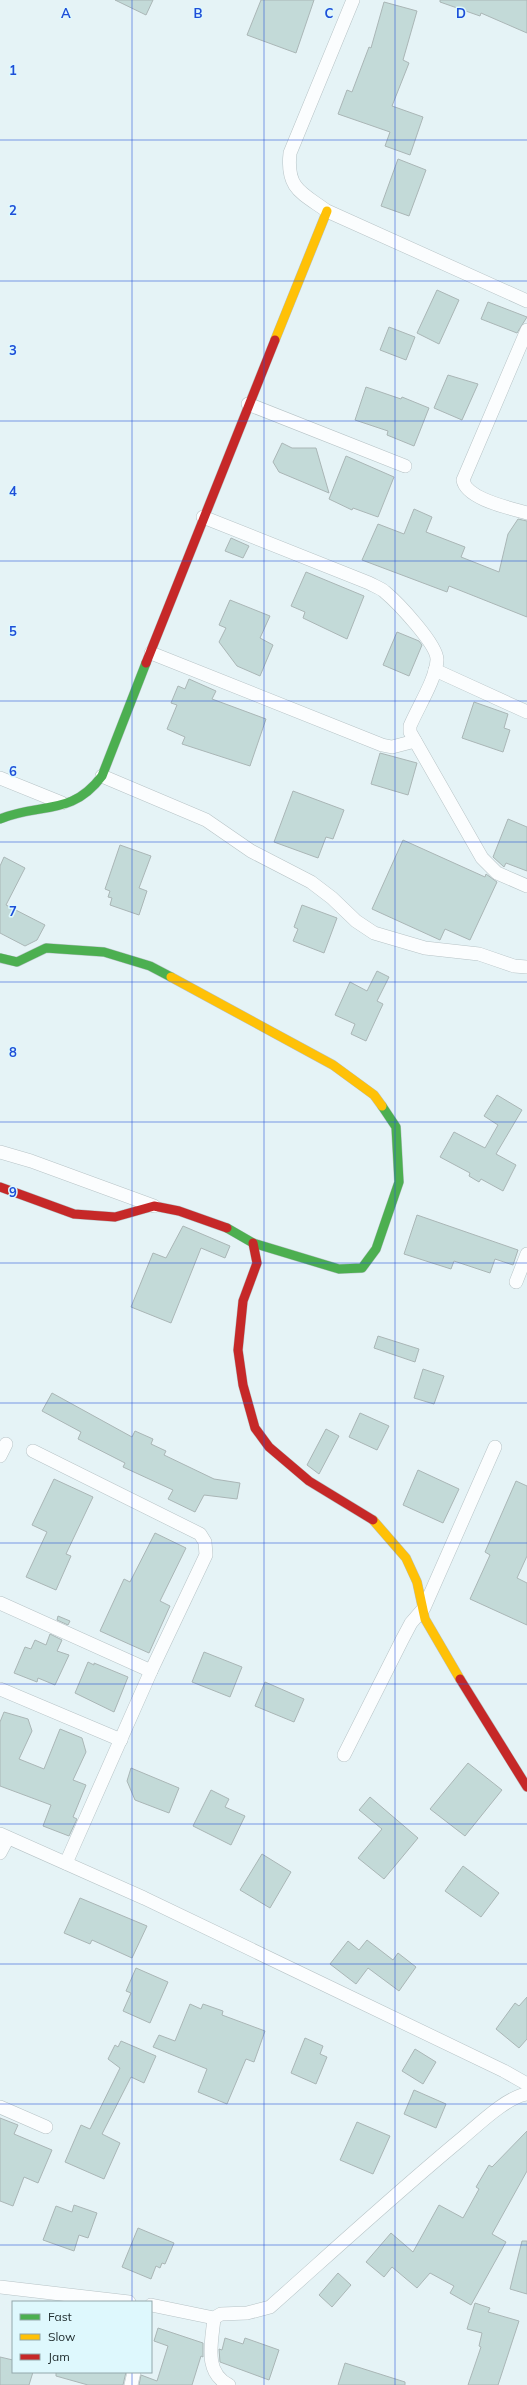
<svg xmlns="http://www.w3.org/2000/svg" width="527" height="2385" font-family="Mulish,sans-serif">
<rect width="100%" height="100%" fill="#e5f3f6"/>
<g fill="#c3dad8" stroke="#aab6b6">
<polygon points="115,0 153,0 146,15"/>
<polygon points="261,0 314,0 296,53 247,35"/>
<polygon points="440,0 527,0 527,33 481,13 480,16 440,2"/>
<polygon points="384,2 417,11 403,60 409,63 392,106 423,117 410,155 385,146 390,132 338,114 347,90 352,92 369,47 371,48"/>
<polygon points="398,159 426,170 409,216 381,206"/>
<polygon points="437,290 459,300 439,344 417,333"/>
<polygon points="488,302 527,317 517,333 481,319"/>
<polygon points="389,327 415,337 406,360 380,350"/>
<polygon points="448,375 478,384 462,420 434,408"/>
<polygon points="366,387 401,399 402,397 429,408 414,446 387,435 388,431 355,420"/>
<polygon points="282,443 292,448 316,448 329,493 279,472 273,462"/>
<polygon points="346,456 394,477 378,517 353,508 352,510 329,499"/>
<polygon points="414,509 432,517 426,532 465,547 461,557 499,572 508,534 518,519 527,521 527,617 449,586 447,592 362,560 378,524 404,534"/>
<polygon points="231,538 249,546 243,558 225,551"/>
<polygon points="306,572 364,596 347,639 303,618 305,612 291,606"/>
<polygon points="230,600 270,616 260,638 273,645 260,676 237,666 219,642 226,628 219,625"/>
<polygon points="397,632 419,641 422,645 409,676 383,665"/>
<polygon points="189,679 216,691 212,699 266,719 250,766 182,744 185,737 167,729 177,705 171,703 178,686 185,689"/>
<polygon points="474,702 508,714 504,728 510,730 503,752 462,738"/>
<polygon points="380,753 417,763 408,795 371,784"/>
<polygon points="293,791 344,810 333,839 326,837 318,858 274,842"/>
<polygon points="508,819 527,827 527,871 506,863 504,867 493,857"/>
<polygon points="403,840 485,877 486,874 497,882 470,940 445,929 440,940 372,909"/>
<polygon points="120,845 151,856 139,888 147,891 139,915 110,905 112,898 108,897 110,891 105,889"/>
<polygon points="4,857 25,868 6,905 45,925 37,940 25,946 0,933 0,866"/>
<polygon points="302,905 337,918 324,953 293,941 298,929 294,927"/>
<polygon points="377,971 389,977 377,1001 383,1004 366,1041 351,1034 355,1024 335,1015 350,982 367,991"/>
<polygon points="497,1095 522,1110 496,1154 516,1165 503,1191 481,1179 479,1182 469,1176 470,1173 440,1157 454,1132 485,1148 498,1125 484,1116"/>
<polygon points="417,1215 518,1250 513,1265 495,1259 490,1273 454,1261 451,1269 404,1254"/>
<polygon points="183,1226 230,1246 225,1258 201,1248 171,1323 131,1307 153,1253 166,1258"/>
<polygon points="378,1336 419,1349 415,1362 374,1348"/>
<polygon points="423,1369 444,1376 434,1404 414,1398"/>
<polygon points="52,1393 132,1437 135,1431 153,1439 151,1444 166,1451 164,1455 214,1479 240,1483 237,1499 204,1495 195,1512 168,1499 173,1490 123,1467 125,1463 78,1439 81,1432 42,1411"/>
<polygon points="360,1413 389,1426 377,1450 349,1437"/>
<polygon points="326,1429 339,1436 319,1474 307,1465"/>
<polygon points="418,1470 459,1489 443,1523 403,1505"/>
<polygon points="54,1479 93,1497 66,1554 71,1556 56,1590 26,1577 47,1532 32,1525"/>
<polygon points="516,1481 527,1486 527,1556 517,1578 527,1583 527,1625 470,1599 490,1555 485,1552"/>
<polygon points="155,1533 186,1548 160,1601 170,1606 149,1653 100,1631 124,1579 130,1582"/>
<polygon points="58,1616 70,1621 68,1625 57,1620"/>
<polygon points="50,1634 62,1640 57,1651 69,1655 55,1685 38,1678 37,1682 14,1673 25,1647 31,1649 35,1640 46,1645"/>
<polygon points="204,1652 242,1667 230,1697 192,1682"/>
<polygon points="88,1662 94,1665 94,1663 128,1677 114,1712 75,1693"/>
<polygon points="265,1682 304,1699 294,1722 255,1706"/>
<polygon points="4,1712 28,1719 32,1731 19,1759 44,1769 60,1729 82,1738 86,1752 73,1780 86,1785 73,1817 77,1819 69,1836 43,1826 51,1805 0,1786 0,1722"/>
<polygon points="468,1763 502,1790 465,1836 430,1809"/>
<polygon points="131,1768 179,1788 169,1813 135,1800 127,1781"/>
<polygon points="211,1790 229,1799 225,1807 245,1816 231,1845 193,1826"/>
<polygon points="370,1797 418,1838 384,1879 358,1858 382,1829 359,1810"/>
<polygon points="262,1854 291,1872 270,1908 240,1890"/>
<polygon points="463,1866 499,1893 481,1917 445,1891"/>
<polygon points="80,1898 147,1926 132,1958 92,1940 90,1944 64,1933"/>
<polygon points="367,1940 393,1960 398,1953 416,1967 399,1991 368,1968 356,1984 330,1964 348,1941 359,1950"/>
<polygon points="136,1968 168,1982 150,2023 123,2011 131,1993 126,1991"/>
<polygon points="527,1997 527,2039 519,2048 496,2029 515,2003 519,2006"/>
<polygon points="190,2004 201,2009 203,2004 223,2011 222,2015 265,2031 254,2062 246,2059 227,2104 198,2092 207,2069 153,2047 159,2035 175,2041"/>
<polygon points="305,2038 323,2046 320,2054 327,2057 316,2084 291,2073"/>
<polygon points="121,2041 156,2056 144,2083 131,2077 102,2134 120,2143 104,2179 65,2162 81,2125 90,2129 120,2068 108,2059 115,2045 118,2047"/>
<polygon points="415,2049 436,2062 423,2084 402,2071"/>
<polygon points="414,2090 446,2104 436,2128 404,2114"/>
<polygon points="0,2118 18,2125 14,2134 52,2150 38,2183 24,2177 13,2206 0,2201"/>
<polygon points="357,2122 390,2136 373,2174 340,2160"/>
<polygon points="527,2131 527,2171 492,2234 506,2242 471,2305 450,2293 454,2286 430,2273 417,2288 392,2267 384,2277 366,2262 391,2233 413,2252 439,2205 463,2218 479,2189 476,2187 489,2165 492,2167"/>
<polygon points="74,2205 97,2213 88,2238 79,2235 74,2251 43,2240 56,2206 72,2212"/>
<polygon points="138,2228 174,2243 165,2264 162,2263 160,2268 156,2266 151,2279 122,2267"/>
<polygon points="522,2241 527,2241 527,2294 510,2289"/>
<polygon points="338,2273 351,2285 332,2307 319,2295"/>
<polygon points="475,2303 490,2308 488,2312 519,2321 498,2385 468,2385 481,2347 479,2346 482,2333 467,2329"/>
<polygon points="158,2328 203,2343 203,2357 201,2356 192,2385 139,2385 141,2375 157,2381 168,2346 154,2341"/>
<polygon points="225,2338 243,2344 245,2338 279,2350 269,2380 220,2362 219,2349 222,2350"/>
<polygon points="0,2357 13,2360 13,2372 33,2372 29,2385 0,2385"/>
<polygon points="345,2363 405,2382 405,2385 338,2385"/>
<polygon points="56,2372 126,2372 123,2385 88,2385 56,2376"/>
</g>
<g fill="none" stroke-linecap="round" stroke-linejoin="round">
<defs>
<g id="street">
<path d="M353 0 290 153C286 189 302 193 327 211L527 301"/>
<path d="M527 330 463 480C466 499 510 508 527 513"/>
<polyline points="248,404 405,466"/>
<path d="M203 517 369 583C374 586 381 588 385 592 397 602 438 645 437 660 436 679 418 707 410 726V732L482 858 497 873 527 886"/>
<polyline points="151,653 382,745 392,747 415,741"/>
<polyline points="435,670 527,712"/>
<polyline points="102,776 206,820 251,851 311,882 332,898 356,921 374,933 425,948 479,954 514,966 527,967"/>
<polyline points="0,778 62,803"/>
<polyline points="0,1152 31,1161 154,1206"/>
<polyline points="516,1282 527,1254"/>
<polyline points="33,1451 200,1534 205,1542 206,1555 151,1671 66,1863"/>
<polyline points="0,1456 6,1444"/>
<polyline points="0,1603 151,1671"/>
<polyline points="0,1689 121,1740"/>
<polyline points="344,1755 402,1640 411,1623 424,1608 495,1447"/>
<polyline points="0,1834 144,1898 504,2071 527,2084"/>
<polyline points="0,1853 8,1838"/>
<polyline points="0,2107 46,2127"/>
<polyline points="0,2287 129,2302"/>
<path d="M151 2305 214 2318 221 2314 247 2313 270 2307C333 2251 395 2194 460 2140 477 2126 506 2097 527 2094"/>
<path d="M214 2318C212 2342 203 2372 229 2385"/>
<polyline points="131,2385 134,2372"/>
</g>
<g id="fast">
<path d="M0 819C41 802 71 817 102 776L146 663"/>
<polyline points="0,958 17,962 46,948 104,952 150,966 171,977"/>
<polyline points="227,1228 253,1243 339,1269 362,1268 376,1249 399,1182 396,1127 382,1106"/>
</g>
<g id="slow">
<polyline points="275,340 327,211"/>
<polyline points="171,977 333,1065 374,1095 382,1106"/>
<polyline points="373,1520 406,1558 417,1582 425,1619 460,1679"/>
</g>
<g id="jam">
<polyline points="146,663 275,340"/>
<polyline points="0,1187 74,1214 115,1217 154,1206 179,1211 227,1228"/>
<polyline points="253,1243 257,1263 243,1301 238,1350 243,1385 255,1428 269,1447 309,1481 373,1520"/>
<polyline points="460,1679 527,1787"/>
</g>
</defs>
<use href="#street" stroke="#b7c3c6" stroke-width="14"/>
<use href="#fast" stroke="#b7c3c6" stroke-width="10"/>
<use href="#slow" stroke="#b7c3c6" stroke-width="10"/>
<use href="#jam" stroke="#b7c3c6" stroke-width="10"/>
<use href="#street" stroke="#fbfdfe" stroke-width="13"/>
<use href="#fast" stroke="#4caf50" stroke-width="9"/>
<use href="#slow" stroke="#ffc107" stroke-width="9"/>
<use href="#jam" stroke="#c62828" stroke-width="9"/>
</g>
<path fill="none" stroke="#1d4ed8" stroke-width="1" stroke-opacity="0.55" d="M132 0V2302M264 0V2385M395 0V2385M0 140H527M0 281H527M0 421H527M0 561H527M0 701H527M0 842H527M0 982H527M0 1122H527M0 1263H527M0 1403H527M0 1543H527M0 1684H527M0 1824H527M0 1964H527M0 2104H527M0 2245H527M132 2372V2385"/>
<g font-size="13" text-anchor="middle" font-weight="bold" fill="#1d4ed8" stroke="#def8fd" stroke-width="3" stroke-linejoin="round" paint-order="stroke">
<text x="66" y="18">A</text>
<text x="198" y="18">B</text>
<text x="329" y="18">C</text>
<text x="461" y="18">D</text>
<text x="13" y="75">1</text>
<text x="13" y="215">2</text>
<text x="13" y="355">3</text>
<text x="13" y="496">4</text>
<text x="13" y="636">5</text>
<text x="13" y="776">6</text>
<text x="13" y="916">7</text>
<text x="13" y="1057">8</text>
<text x="13" y="1197">9</text>
</g>
<rect x="12" y="2301" width="140" height="72" fill="#def8fd" stroke="#93a8ab"/>
<rect x="20" y="2314" width="20" height="6" fill="#4caf50" stroke="#93a8ab"/>
<text x="48" y="2321" font-size="12" fill="#222f31">Fast</text>
<rect x="20" y="2334" width="20" height="6" fill="#ffc107" stroke="#93a8ab"/>
<text x="48" y="2341" font-size="12" fill="#222f31">Slow</text>
<rect x="20" y="2354" width="20" height="6" fill="#c62828" stroke="#93a8ab"/>
<text x="48" y="2361" font-size="12" fill="#222f31">Jam</text>
</svg>
